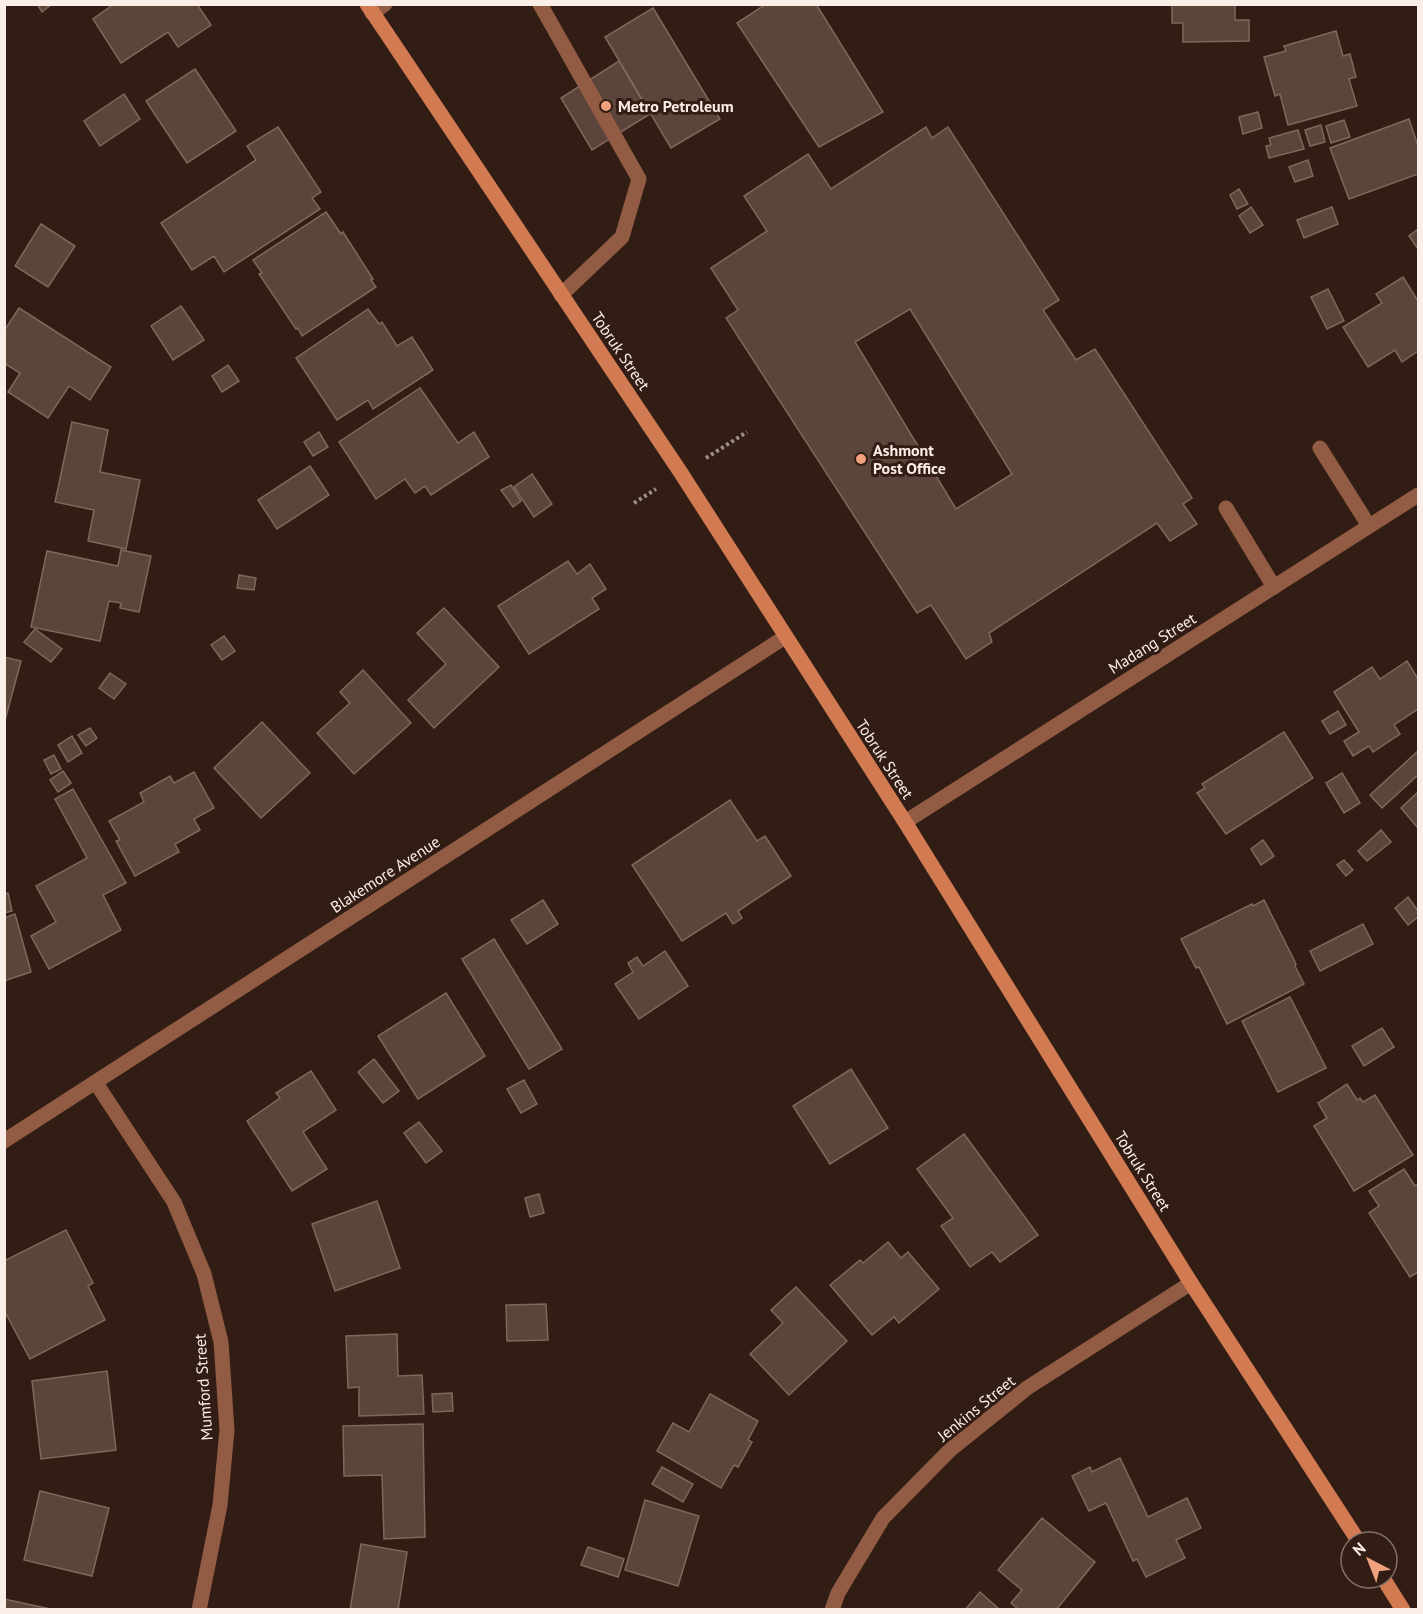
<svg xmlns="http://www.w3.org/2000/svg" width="1423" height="1614" font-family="'PT Sans',sans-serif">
<rect width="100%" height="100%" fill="#311d14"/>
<g fill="#5b443a" stroke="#80675c" stroke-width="1.5" fill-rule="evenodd">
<polygon points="37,4 52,4 42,12"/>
<polygon points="114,4 197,4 211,25 178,47 168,32 121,63 93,19"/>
<polygon points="766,4 816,4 883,112 819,147 737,23"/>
<polygon points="1172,4 1235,4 1235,20 1249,20 1249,41 1183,42 1183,23 1172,23"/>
<polygon points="653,8 720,119 671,148 605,37"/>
<polygon points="1336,31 1343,56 1350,54 1356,77 1349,79 1357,106 1288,125 1280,94 1275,96 1264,57 1286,51 1284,46"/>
<polygon points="619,61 650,114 592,150 561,98"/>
<polygon points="195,69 236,131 187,163 146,101"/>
<polygon points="124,94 140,119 100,146 84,121"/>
<polygon points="1258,112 1262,128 1243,134 1239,117"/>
<polygon points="1409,119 1418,146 1418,174 1349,199 1330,148"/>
<polygon points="1344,120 1350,137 1331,143 1326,126"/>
<polygon points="1321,125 1325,142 1310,146 1305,130"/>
<polygon points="278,127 321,192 312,198 320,209 224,272 214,256 192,270 161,223 256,160 247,146"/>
<path d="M926 127 932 138 948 127 1059 300 1043 310 1076 360 1095 349 1192 498 1183 504 1197 524 1170 541 1157 523 989 633 992 642 966 659 931 605 917 613 726 318 738 310 711 268 767 231 744 196 808 154 831 189ZM910 309 1012 474 956 509 855 342Z"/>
<polygon points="1298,130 1304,149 1269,158 1266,146 1271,145 1269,138"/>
<polygon points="1308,160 1313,176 1295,182 1289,167"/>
<polygon points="1239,189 1248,204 1237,209 1230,195"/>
<polygon points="1251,207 1263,225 1250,233 1239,216"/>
<polygon points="1332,207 1338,224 1304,238 1297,220"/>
<polygon points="326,212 341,234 343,232 373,279 371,280 376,287 302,336 298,328 296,329 259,274 262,273 253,260"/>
<polygon points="41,224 75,246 48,287 15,266"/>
<polygon points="1418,229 1418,249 1409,236"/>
<polygon points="1403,277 1418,301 1418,351 1402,362 1395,350 1368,367 1343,327 1382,303 1376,294"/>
<polygon points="1328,289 1344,321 1327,329 1311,297"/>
<polygon points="181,306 204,340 173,360 151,326"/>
<polygon points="19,308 111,367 90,400 69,386 48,418 8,392 20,373 4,363 4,331"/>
<polygon points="368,309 379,324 382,322 397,346 412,337 433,370 373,409 368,400 337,420 296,358"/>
<polygon points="228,365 239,381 222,392 212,376"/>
<polygon points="420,388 458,443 474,432 489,457 431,495 425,486 415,493 405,479 376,499 339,442"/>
<polygon points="72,422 108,430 100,472 140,480 126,549 88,541 94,510 55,502"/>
<polygon points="319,432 328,447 313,456 304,442"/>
<polygon points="310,466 329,495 277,529 258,500"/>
<polygon points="532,474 552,504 534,517 514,487"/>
<polygon points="511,485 521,501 513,507 501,490"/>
<polygon points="121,550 151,556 139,612 120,608 121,603 109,601 100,641 31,627 47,551 118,566"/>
<polygon points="568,561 577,574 590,564 606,589 592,598 599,609 529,654 498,606"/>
<polygon points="239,575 256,578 254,590 237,588"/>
<polygon points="444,608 499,667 434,728 408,700 446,664 417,633"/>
<polygon points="35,629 62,649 51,662 24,642"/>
<polygon points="224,636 235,651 222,660 211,645"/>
<polygon points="4,657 21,661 4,724"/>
<polygon points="1407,661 1418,679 1418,709 1394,725 1400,734 1373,752 1369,746 1353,756 1344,741 1359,732 1334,692 1372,667 1380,679"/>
<polygon points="363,670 411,723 354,774 317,733 350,703 340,692"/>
<polygon points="110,673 126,684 114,699 99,688"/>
<polygon points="1338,711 1346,725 1330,734 1322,721"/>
<polygon points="262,722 310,773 261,818 214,768"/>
<polygon points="90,728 97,738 86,746 78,735"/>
<polygon points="1284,732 1313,778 1226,834 1197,793 1205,788 1202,784"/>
<polygon points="72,736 82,753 68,762 58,745"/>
<polygon points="1418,751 1418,775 1382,808 1370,795"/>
<polygon points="54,755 61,769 51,774 44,760"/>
<polygon points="63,771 71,783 58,792 50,780"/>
<polygon points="194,772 214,808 194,819 200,830 175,844 179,852 135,876 116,841 120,840 109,821 144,802 140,793 170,776 174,783"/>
<polygon points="1342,773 1360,803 1344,813 1326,783"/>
<polygon points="73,789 126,883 103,895 121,930 49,969 31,936 56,922 36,886 87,858 55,799"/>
<polygon points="1418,792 1418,828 1401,808"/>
<polygon points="730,800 757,841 765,836 791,876 738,911 742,918 733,924 726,913 682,941 632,865"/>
<polygon points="1381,830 1391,842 1367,861 1358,851"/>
<polygon points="1263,840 1274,856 1261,865 1251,849"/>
<polygon points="1344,860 1353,870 1346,876 1337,865"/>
<polygon points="8,893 12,911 4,913 4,894"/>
<polygon points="1408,897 1418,911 1418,917 1408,925 1395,908"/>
<polygon points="543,900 558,924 527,944 511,920"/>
<polygon points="1264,900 1296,964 1295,966 1304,984 1227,1024 1199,967 1196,968 1181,939 1252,904 1253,906"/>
<polygon points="15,914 31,972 4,981 4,918"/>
<polygon points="1363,924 1373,944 1320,971 1310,951"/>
<polygon points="494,939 562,1049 529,1069 462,959"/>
<polygon points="665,951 688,986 639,1019 615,984 633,972 628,963 637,957 643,966"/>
<polygon points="446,993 485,1056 418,1099 378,1036"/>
<polygon points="1290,997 1326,1068 1278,1092 1242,1021"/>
<polygon points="1382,1028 1394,1047 1364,1066 1352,1046"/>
<polygon points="374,1059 399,1091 383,1103 358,1072"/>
<polygon points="851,1069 888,1128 830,1164 793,1106"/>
<polygon points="311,1071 336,1110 303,1132 327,1169 292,1191 247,1121 280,1098 276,1093"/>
<polygon points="524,1080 537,1104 521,1113 507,1089"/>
<polygon points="1347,1084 1357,1100 1360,1098 1363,1102 1375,1095 1413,1155 1354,1191 1314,1126 1327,1118 1318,1103"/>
<polygon points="419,1122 442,1151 426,1163 404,1133"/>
<polygon points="964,1134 1038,1235 1000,1262 992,1252 970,1267 941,1226 953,1218 917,1169"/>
<polygon points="1404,1169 1415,1186 1418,1184 1418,1272 1410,1277 1369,1213 1379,1206 1369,1191"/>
<polygon points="539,1194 544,1213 530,1217 525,1198"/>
<polygon points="377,1201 400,1268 335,1291 312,1224"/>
<polygon points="66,1230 93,1283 88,1286 105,1320 30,1359 4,1310 4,1261"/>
<polygon points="888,1242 901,1258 908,1252 939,1289 899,1323 894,1317 872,1335 830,1285 860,1260 863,1263"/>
<polygon points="796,1287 847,1341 789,1395 750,1354 783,1323 771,1310"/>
<polygon points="546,1304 548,1340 507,1341 506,1305"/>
<polygon points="397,1334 398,1376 422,1375 424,1414 359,1416 359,1387 348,1388 346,1336"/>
<polygon points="107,1371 116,1450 41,1459 32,1381"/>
<polygon points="452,1393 453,1411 433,1412 432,1394"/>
<polygon points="710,1394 758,1421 748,1440 752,1442 738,1467 734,1465 721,1488 657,1451 673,1423 689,1432"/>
<polygon points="423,1424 425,1537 384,1539 382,1475 344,1476 343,1426"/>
<polygon points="1120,1458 1148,1517 1187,1498 1201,1528 1176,1540 1185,1558 1146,1577 1137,1559 1133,1561 1106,1503 1089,1511 1072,1476 1090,1467 1092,1472"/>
<polygon points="662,1467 693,1484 683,1502 652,1484"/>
<polygon points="40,1491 109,1508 92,1576 24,1560"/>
<polygon points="645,1500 699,1516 678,1586 625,1570"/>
<polygon points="1042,1518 1095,1562 1056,1610 1019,1610 1011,1603 1022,1590 998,1570"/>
<polygon points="361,1544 407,1552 398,1610 350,1610"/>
<polygon points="588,1547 624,1559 618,1577 581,1565"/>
<polygon points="980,1592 1000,1610 965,1610"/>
<polygon points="4,1599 55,1610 4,1610"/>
</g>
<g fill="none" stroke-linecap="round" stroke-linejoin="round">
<g stroke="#9f8e87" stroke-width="4" stroke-dasharray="3 3" stroke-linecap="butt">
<polyline points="706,458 747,432"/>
<polyline points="634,503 656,489"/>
</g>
<g stroke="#925c44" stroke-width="15">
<polyline points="540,4 639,179 622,237 561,295"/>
<polyline points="1320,448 1369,526"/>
<polyline points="1226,508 1274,587"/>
</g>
<g stroke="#925c44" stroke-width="15">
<polyline points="372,13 385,4"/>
<polyline points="905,822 1418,495"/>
<polyline points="96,1083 174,1202 204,1274 221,1342 227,1430 220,1505 199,1610"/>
<polyline points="4,1141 785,637"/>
<polyline points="832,1610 838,1593 883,1518 950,1450 1027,1388 1191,1283"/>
</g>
<g stroke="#d27b53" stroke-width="15">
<polyline points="367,4 681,473 905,822 1191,1283 1359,1542"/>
<polyline points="1383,1578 1403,1610"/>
</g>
</g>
<g fill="#f1a17d" stroke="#311d14" stroke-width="2">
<circle cx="606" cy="106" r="6"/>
<circle cx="861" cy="459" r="6"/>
</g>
<g text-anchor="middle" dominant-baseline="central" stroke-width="6" stroke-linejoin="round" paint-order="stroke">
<g font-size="16" font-weight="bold" fill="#fbede7" stroke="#311d14" text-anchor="start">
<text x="618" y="106">Metro Petroleum</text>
<text x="873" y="450">Ashmont<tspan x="873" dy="18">Post Office</tspan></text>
</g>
<g font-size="16" fill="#fbede7" stroke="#311d14">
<text transform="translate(621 351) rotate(56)">Tobruk Street</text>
<text transform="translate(1152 643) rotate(-32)">Madang Street</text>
<text transform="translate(885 759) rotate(57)">Tobruk Street</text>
<text transform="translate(385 874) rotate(-33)">Blakemore Avenue</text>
<text transform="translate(1143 1171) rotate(58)">Tobruk Street</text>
<text transform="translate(203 1387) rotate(-94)">Mumford Street</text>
<text transform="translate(976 1408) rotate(-39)">Jenkins Street</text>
</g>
</g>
<rect width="1423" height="1614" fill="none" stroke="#fbede7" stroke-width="12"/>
<g transform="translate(1369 1560) rotate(318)"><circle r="28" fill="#311d14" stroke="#827068" stroke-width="1.5"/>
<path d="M0-4.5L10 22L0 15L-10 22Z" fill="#f1a17d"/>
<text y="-9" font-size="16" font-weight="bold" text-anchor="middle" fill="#fbede7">N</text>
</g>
</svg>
